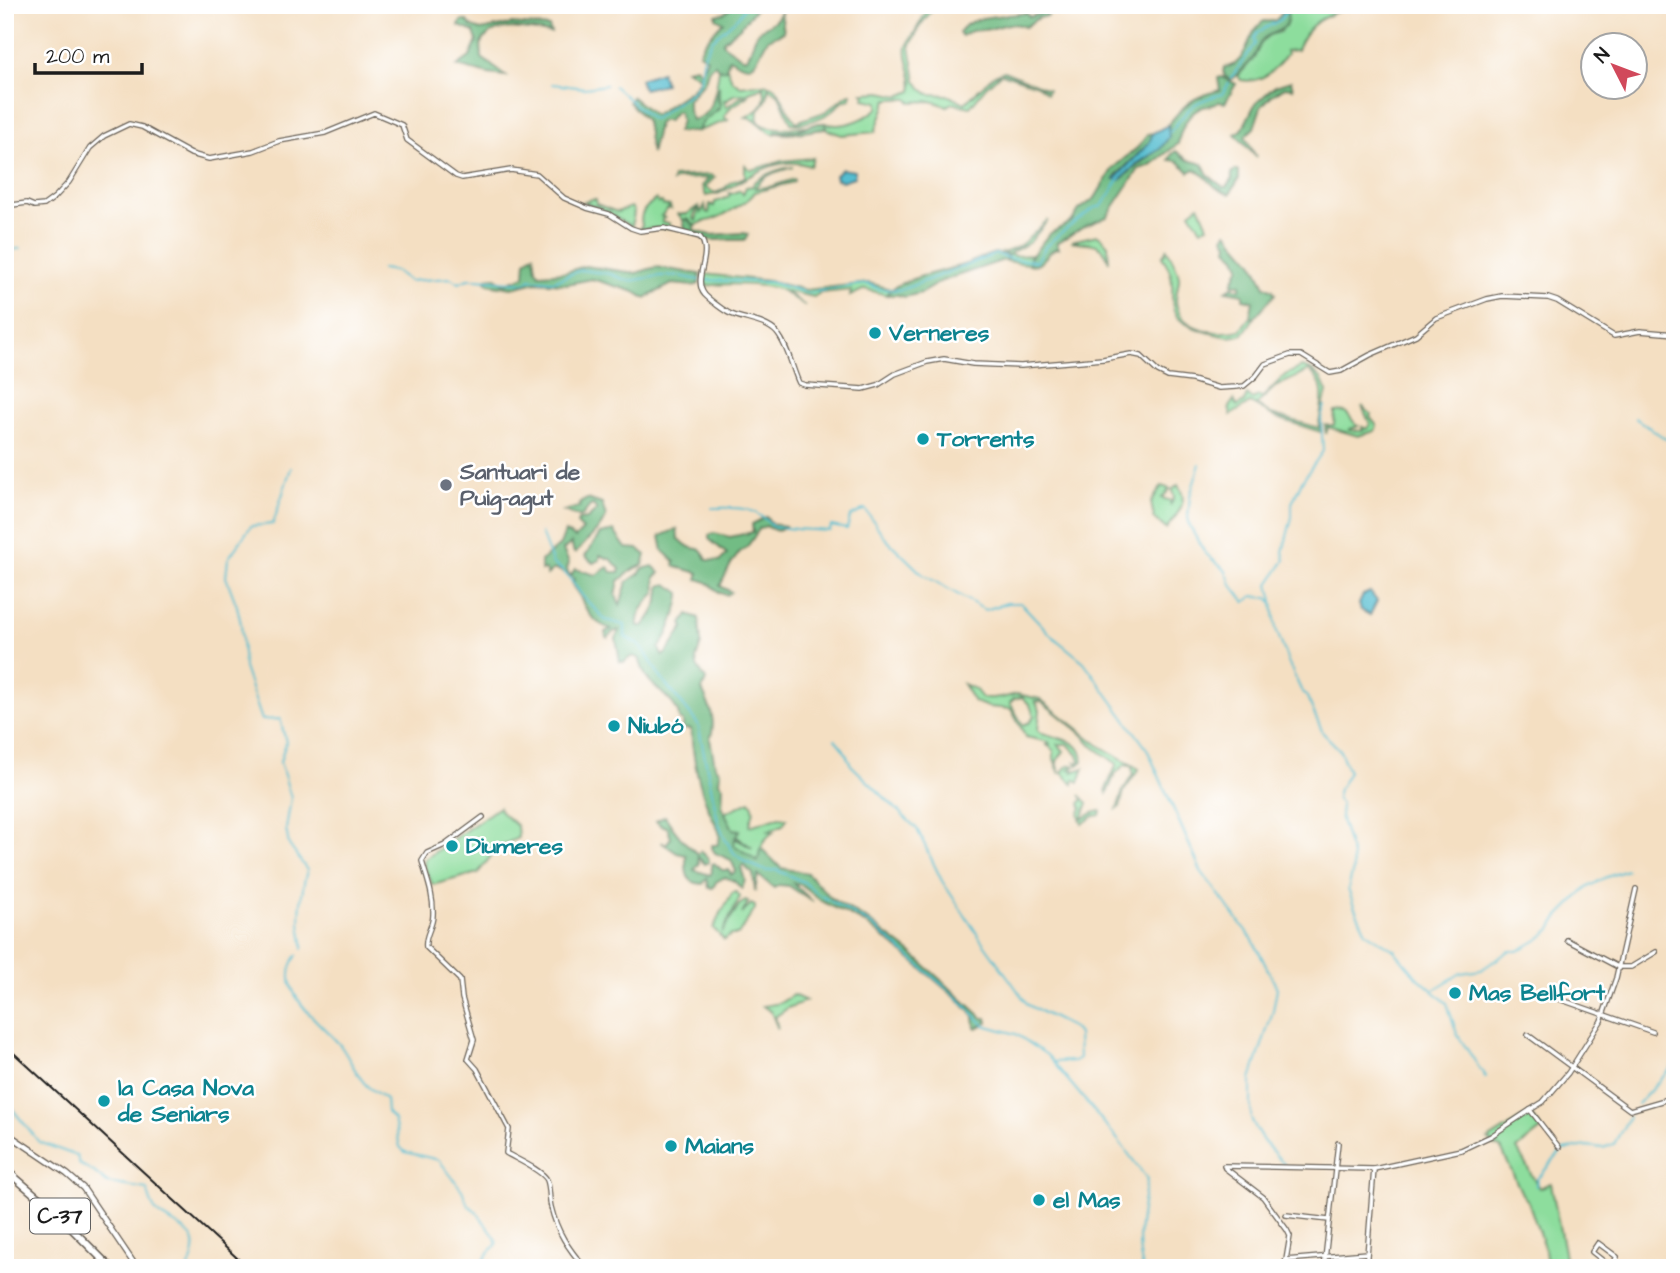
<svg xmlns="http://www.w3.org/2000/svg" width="1680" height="1273" font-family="'Architects Daughter',sans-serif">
<rect width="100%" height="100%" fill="#fff"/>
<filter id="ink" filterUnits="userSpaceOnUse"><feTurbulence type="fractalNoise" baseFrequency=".0143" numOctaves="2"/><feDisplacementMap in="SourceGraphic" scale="14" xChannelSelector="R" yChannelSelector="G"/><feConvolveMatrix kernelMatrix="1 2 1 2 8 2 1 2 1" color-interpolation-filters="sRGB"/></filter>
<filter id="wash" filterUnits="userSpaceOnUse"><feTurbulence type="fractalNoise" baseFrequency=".00686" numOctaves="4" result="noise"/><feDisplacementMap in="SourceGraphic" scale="28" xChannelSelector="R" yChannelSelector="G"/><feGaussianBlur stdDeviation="1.57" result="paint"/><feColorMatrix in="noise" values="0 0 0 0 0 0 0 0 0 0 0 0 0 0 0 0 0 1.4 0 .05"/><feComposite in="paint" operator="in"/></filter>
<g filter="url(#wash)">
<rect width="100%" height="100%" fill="#f4dfc2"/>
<g fill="#8ddd9d" stroke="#547c5c" stroke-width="2" fill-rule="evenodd">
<path d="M930 5H936L920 26 910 47 916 80 922 89 929 94 947 95 965 103 994 75 1004 71 1048 89 1047 93 1037 85 1001 73 986 87 970 107 951 103 948 106 931 101 911 102 908 99H890L887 100 875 132 841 135 826 129 825 123C843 129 864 120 878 108V102L864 99 865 95 863 93 881 92 900 96 912 91C916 76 904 61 907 46Z"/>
<path d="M1292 5H1355C1327 15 1307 21 1297 50L1286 51 1287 54C1274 70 1263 84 1241 80L1238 76 1254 58 1262 41 1269 35 1280 32 1285 25 1287 11Z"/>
<path d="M727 68 732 80 741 86C785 78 774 92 796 122L825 112 848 95 851 94V99C841 100 839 106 831 112 822 118 802 126 791 123L779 95 768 88C768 107 761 102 758 113 752 134 795 127 805 126L798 130 776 131 775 134C761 131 760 119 746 117 760 110 769 102 763 86 758 91 752 89 746 94 738 95 731 93 727 101L724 100 726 107 741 97 749 96 731 107 724 117 728 120 726 121 698 131 703 121 719 109V87L716 88 719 70Z"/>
<path d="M813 158 810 166C778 154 749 177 722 192 718 195 712 194 706 196L702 186 709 178 677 179 672 182 673 177 710 175 715 177 705 187 715 193 723 190 731 182 745 177V165L751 170 782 161Z"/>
<path d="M793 167C779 171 762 175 755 188L769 187 794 179V182L755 192C750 201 722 217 711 220 704 222 700 222 695 226L688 219 683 220 678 214H687L697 207 693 218 696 221 699 206 701 213 705 205 706 212 709 213 710 204 714 206 715 202 729 197V193L732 194 740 190 743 194 746 187 753 186 754 182C766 174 779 168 793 167Z"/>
<polygon points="592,199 596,199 596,204 617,212 631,207 634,211 632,227 609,213 584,202"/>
<path d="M656 199 658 203 662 202 663 205 670 206 671 209 669 208 661 216 665 218 662 219V223H669L670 228 639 229 642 225C638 212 648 206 656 199Z"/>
<polygon points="1199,205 1208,226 1201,229 1190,212"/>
<path d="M1048 220 1030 242 1009 254 1014 256 1033 255 1029 264 1006 261V254L1000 253C1022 250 1032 233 1048 220Z"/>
<path d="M1097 235 1100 236 1108 245 1109 262C1101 239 1093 245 1071 241Z"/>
<path d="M1167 249C1171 257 1180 271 1179 280 1178 289 1174 297 1177 307 1183 331 1221 335 1240 330L1250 317 1254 318 1243 334C1229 339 1224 336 1211 333 1146 317 1189 292 1162 257Z"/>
<path d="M703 274 769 281 806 290 869 283 890 289 887 295 865 289 850 296 851 290 820 293 814 297 785 291 805 306C796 302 789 294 781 290 766 284 721 283 706 286V293L720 304 704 292Z"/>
<path d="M1302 367 1311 370 1321 378 1327 392 1320 419 1321 432 1277 418 1250 403 1231 415 1229 407 1234 400 1237 406 1244 402 1247 395 1252 399 1259 396 1262 398 1285 375ZM1309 371C1330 385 1320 408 1319 428L1271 414 1256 405 1275 387Z"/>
<path d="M1362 406 1371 414 1370 417 1377 426 1375 431 1358 436 1328 427 1326 434 1325 425H1334L1335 412C1352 409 1347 418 1358 426L1348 430 1363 431 1362 427 1367 429 1370 424Z"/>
<path d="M1178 485C1190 503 1177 514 1166 529L1154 518 1151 502 1162 486 1170 489 1162 498 1171 501 1170 506 1174 497 1172 490Z"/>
<path d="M963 684 975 689 982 698H1001L1017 694 1040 699 1100 746 1139 769 1124 791 1120 807 1117 809 1123 791 1133 774 1132 767 1126 764 1115 774 1107 793 1106 789 1117 764 1094 747 1081 733 1042 702 1035 701 1040 710 1038 730 1040 732C1057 740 1082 737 1083 761L1078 765 1076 762 1079 763 1080 760 1078 755 1068 744H1058L1064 751 1057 761 1060 774 1054 759V750L1045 744 1050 745 1049 742 1026 737 1011 709 988 707 974 702ZM1022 697 1030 705 1034 716 1030 722 1023 725 1010 703 1014 699Z"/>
<polygon points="1072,765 1075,766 1070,769 1074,770 1073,772 1084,768 1079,782 1074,779 1073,784 1062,772 1066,767"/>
<polygon points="1080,795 1088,803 1082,819 1093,813 1101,811 1100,815 1094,816 1082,824 1079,814 1082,808 1080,804 1083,799"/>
<path d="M750 801C758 811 750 818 750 826L778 817 787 818 783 825 769 831 774 832C762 839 760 849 758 861L734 845V838L752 847 737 838 724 813Z"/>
<path d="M499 807 501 812 517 826 518 838 498 847 478 873 432 885C431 876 421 868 425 859Z"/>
<polygon points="736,892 740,897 722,933 739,905 745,901 748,902 742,914 751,904 755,906 755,909 738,935 731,935 724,940 713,928 732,893"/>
<polygon points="793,995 806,1001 788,1008 775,1017 778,1029 771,1012 763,1006 780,1003"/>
<polygon points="1529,1114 1542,1129 1517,1149 1539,1188 1551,1183 1567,1268 1547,1268 1545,1250 1528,1201 1522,1194 1501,1148 1494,1146 1488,1140"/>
</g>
<g fill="#72bc84" stroke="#476c50" stroke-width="2">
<path d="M734 5H759L740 27 723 41V44L743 58H747C752 50 753 37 759 31 768 24 775 24 781 12L784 32 768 39C754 61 758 76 729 58L726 69 719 70 715 64C705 70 709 74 704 82 699 88 693 94 688 100V111L692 120C708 118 713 102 716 88L719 87 718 100 721 105C715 115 701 119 698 131L677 132 681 121 679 112H675L668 121H661L658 124 651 154 646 121 629 102 632 97 654 115 691 90 699 80V77L686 69 696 67 701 72 707 58 699 53C704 39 714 33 723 22L716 18V15L724 13Z"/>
<path d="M1286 8C1294 34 1272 29 1262 40 1259 44 1258 50 1255 55 1249 65 1239 73 1231 80 1225 78 1222 74 1224 67 1249 66 1245 33 1264 21 1279 23 1278 17 1286 8Z"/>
<path d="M1044 12 1048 16 1038 18 1025 27C1011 21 1004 25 990 29 979 32 974 27 962 36L959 33C969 13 1007 17 1026 13L1030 17Z"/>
<path d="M461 21H467L472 27 481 30 511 24 549 27 551 33C527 31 497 19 481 43L482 58 506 76 488 74 457 66 470 57 477 41 474 32 459 26Z"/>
<path d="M1222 77 1236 84 1225 103 1219 102C1213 106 1210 105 1203 107 1188 112 1180 130 1178 144L1149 166 1139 169 1107 217 1085 226 1057 243 1059 248C1045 249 1046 268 1029 264L1030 258 1049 234 1072 221 1079 210 1095 198 1113 168 1138 147 1148 134 1153 133 1149 143 1116 176 1115 179 1120 180 1166 142 1169 128 1168 125C1185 103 1193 97 1220 90L1218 78Z"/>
<polygon points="1291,81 1293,88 1285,87 1271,96 1261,107 1254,128 1245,136 1256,157 1235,134 1242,130 1255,104 1266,94 1275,86"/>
<polygon points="818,123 825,123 826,129 788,134 775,133 798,130"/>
<path d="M1176 151 1188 160 1203 164 1208 175 1223 187H1226L1232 180V173L1235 170 1239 171V179L1230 194C1213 191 1208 175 1195 169L1189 172 1178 161 1169 160 1172 154Z"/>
<polygon points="687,219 695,226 693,230 711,235 743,233 748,234 747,237 744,240 705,240 701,236 685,230 683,220"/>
<polygon points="1227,232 1253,262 1265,286 1273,290 1275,294 1254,318 1250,317 1253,301 1243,299 1243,294 1226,291 1232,287 1240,289 1241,284 1232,284 1240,266 1236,257 1227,249 1228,243 1224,237"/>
<path d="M995 253 1008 256 1007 259 942 281 921 293 905 297 898 295H887C894 279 946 271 963 265 974 262 984 256 995 253Z"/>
<polygon points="534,254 536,269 540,274 566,272 585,266 636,273 656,267 700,274 699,284 693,286 672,284 645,298 635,292 592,279 567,284 536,282 512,288 488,284 486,281 487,278 495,277 504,284 525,276 526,261"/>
<polygon points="587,499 602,504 606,517 601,526 576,553 574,553 571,543 563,550 569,563 567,569 569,575 558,570 552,570 547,575 545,570 541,571 541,561 560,545 565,532 575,538 583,530 577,524 578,520 587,519 597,510 593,505 590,506 582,516 576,516 564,511 579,507 580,503"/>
<path d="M766 517 772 524 785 526C778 534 774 530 766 526L760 528 747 547 740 552 731 564 720 586 731 592 727 595C713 593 715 582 697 579L699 573 676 567 674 565 675 562 663 551 660 536 677 529 678 538C682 541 687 547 692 548 704 550 701 549 707 560L720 561 727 554 709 539V535L714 533 730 537 753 532 752 524Z"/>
<path d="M614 531 626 548 638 549 646 555 643 565 632 570 619 581 616 595 620 605 627 582 640 573 642 569 653 566 660 573 655 577 656 592C648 602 636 612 638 626H643C653 616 661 600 660 586L667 584 680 593C681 603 667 640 659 648L662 656C671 652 676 636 684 627L682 624 688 614 699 618 701 644 696 659 697 666 706 680 702 690C710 706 717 722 710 739L715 765 720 772 719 782 723 787 722 807 733 829 740 830 736 836 752 848 735 838 734 845 758 861 760 849H762L781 868 807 873 832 899 866 919 911 953 983 1018H987L988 1022 977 1028 975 1027 974 1016 962 1003 901 951 865 923 821 901 800 884 793 883 813 902 789 886 779 885 774 888 758 875 755 891 753 874 743 865 741 868 745 880 742 889 734 881 725 877 716 882 713 888H709L707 878 703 884C684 883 686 871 686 855L677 853 661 842 666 844 671 838 667 827 660 825 656 821 665 816C674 831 683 843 698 854L701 851 709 859V862L705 864 698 857 699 864 694 870 710 875 712 872 711 865 714 863 722 870H729L731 875 736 871 731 860 715 853 712 848V845H717C723 835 718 829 713 819 699 790 693 761 691 729H683V721L679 719C680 704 657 691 648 679 642 671 642 665 639 658L632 656 624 662H620L616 638 619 630 613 632 608 638 606 637 605 632 611 629C595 624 587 613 581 599 579 593 574 590 572 584L574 580 571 575 575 569 596 575 608 567 612 572H619L620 569 612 560 600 555V560L593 563 585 556 600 534Z"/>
</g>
<g fill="#54bdd0" stroke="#386c76" stroke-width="2">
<polygon points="661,72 665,84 643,89 640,79"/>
<polygon points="1168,125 1169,137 1160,149 1138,163 1120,180 1115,179 1149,143 1153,133"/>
<polygon points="842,169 855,171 854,177 842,181 836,179 835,175"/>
<polygon points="1370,592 1377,601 1370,615 1361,610 1359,604 1363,595"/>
</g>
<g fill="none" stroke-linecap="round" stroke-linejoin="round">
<g stroke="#54bdd0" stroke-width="2">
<polyline points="1231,78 1255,44 1254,38 1258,32 1280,20 1291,5"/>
<polyline points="552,84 585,88 606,85"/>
<polyline points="614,86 650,118 654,119 693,91 700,81 704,55 712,40 738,17 746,5"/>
<path d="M1170 132C1191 107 1189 103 1222 94L1229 83"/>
<polyline points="5,252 21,248"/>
<polyline points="382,269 395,271 409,281 451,278 459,283 468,279 477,279 525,283 530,279 554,281 581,270 610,274 629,281 660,276 679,276 699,280"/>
<polyline points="703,280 770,282 808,293 856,285 868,284 879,289 901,290 996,254 1011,259 1037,261 1046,246 1057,236 1094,208 1102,206 1120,178"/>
<polyline points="1635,418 1675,445"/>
<polyline points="1200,464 1190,496 1188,517 1190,527 1205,553 1226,571 1231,584 1245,602 1253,596 1268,598 1273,603 1276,629 1289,664 1301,690 1306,695 1323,733 1339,749 1349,772 1339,789 1337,798 1341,805 1340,816 1352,856 1353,870 1348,889 1354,906 1366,932 1394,950 1415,975 1447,1003 1457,1034 1486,1078"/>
<path d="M291 468 273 524 251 526 228 559 226 577 237 606 241 624 244 668 262 720 280 719 286 742 280 762 291 798 286 829 289 845 307 870C303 885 300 905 300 921 300 930 304 941 303 949"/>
<path d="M712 508C739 507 754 506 773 527 793 529 810 530 830 531L831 526 847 529 850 517 865 509 885 538 922 574 985 610 1007 603H1021L1052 636 1084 662 1147 749 1201 871 1253 940 1277 988 1273 1011 1251 1079V1119L1263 1141 1284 1164"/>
<path d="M541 533 553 564C566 571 572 582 581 594 588 603 598 611 605 620L625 625V637L638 644 647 655 661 678 698 724 718 821 725 839 734 853 745 862 766 871 776 870 804 882 818 894 872 925 960 1000 984 1025 1016 1034 1047 1055 1119 1141 1147 1179C1143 1208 1134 1239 1143 1268"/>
<polyline points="1273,601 1269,584 1285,560 1283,552 1292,517 1292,503 1302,481 1323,451 1321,418 1325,406"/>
<polyline points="835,739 844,750 851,765 917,829 942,881 982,941 1028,1005 1073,1028 1078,1034 1079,1058 1074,1061 1053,1062"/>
<polyline points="1669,756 1671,780 1666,824 1675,878"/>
<path d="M297 955C272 991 319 1020 340 1045 349 1057 357 1077 367 1086 373 1091 380 1095 386 1099L387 1112 394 1120 400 1147 405 1152 439 1160 462 1190 468 1205 476 1211 495 1237 497 1244 487 1255 480 1268"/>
<polyline points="1435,989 1461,973 1481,970 1509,951 1518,951 1539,939 1551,929 1558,917 1587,888 1604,878 1627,870"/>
<path d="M5 1100 39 1142 77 1156 79 1164 94 1172 107 1183 147 1189C149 1196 151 1205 155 1210 159 1217 167 1219 173 1223 198 1237 198 1243 189 1268"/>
<polyline points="1638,1104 1675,1064"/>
<polyline points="1536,1186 1537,1179 1563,1150 1587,1146 1603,1148 1614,1144 1629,1117"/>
</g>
</g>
</g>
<g filter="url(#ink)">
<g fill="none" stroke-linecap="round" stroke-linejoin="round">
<defs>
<g id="minor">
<path d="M5 206 27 203 34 206 44 205 55 197 69 182 90 148 104 136 129 124 142 127 191 154 209 159 253 151 279 141 325 133 374 113 402 125 407 140 456 176 462 178 511 170 537 174 564 198 587 208 609 214 631 228 640 231 664 228 700 237C714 254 691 279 705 295 710 300 724 311 731 314 745 320 766 321 777 333 788 346 792 368 799 383L805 385 863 389 878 385 895 374 927 362 944 359 973 364 1021 366 1103 359 1131 354 1141 356 1158 372 1168 377 1192 380 1219 388 1236 387 1244 386 1256 376 1265 364 1290 355H1301L1330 373 1341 371 1370 355 1416 335 1436 318 1487 299 1502 296 1548 298 1557 301 1614 336 1640 331 1675 334"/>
<path d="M483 817 445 845 427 853 422 861C427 879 434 896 433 915 433 927 424 936 426 947L460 980 462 998 474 1040 468 1059 477 1069 509 1129 506 1153C516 1159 542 1170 547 1180 550 1187 549 1199 551 1207 557 1232 568 1248 585 1268"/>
<polyline points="1567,940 1618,967 1631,967 1656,952"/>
<polyline points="1542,993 1653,1032"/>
<polyline points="1528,1035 1630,1110 1675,1097"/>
<polyline points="1530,1110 1559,1147"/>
<polyline points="1224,1166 1374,1169 1461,1150 1491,1136 1530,1110 1543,1102 1568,1073 1601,1021 1616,978 1636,889"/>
<polyline points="1225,1168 1263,1197 1287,1230 1290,1236 1286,1260 1281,1268"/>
<polyline points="1286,1215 1329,1220"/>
<polyline points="1286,1260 1367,1253"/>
<polyline points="1324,1268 1338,1143"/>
<polyline points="1366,1268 1374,1169"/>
<polyline points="1610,1268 1611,1267 1617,1257 1598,1243 1592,1252 1611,1267"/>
</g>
<polyline id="tertiary" points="5,1132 67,1174 83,1188 137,1268"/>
<polyline id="trunk" points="5,1169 53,1210 111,1268"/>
</defs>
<use href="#minor" stroke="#686056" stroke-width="6"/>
<use href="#tertiary" stroke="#686056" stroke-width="7"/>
<use href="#trunk" stroke="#686056" stroke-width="9"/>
<use href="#minor" stroke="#fff" stroke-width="3.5"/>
<use href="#tertiary" stroke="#fff" stroke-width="4.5"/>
<use href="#trunk" stroke="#fff" stroke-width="6"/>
<polyline stroke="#1c1c1c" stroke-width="2" points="5,1045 248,1268"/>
</g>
</g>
<g fill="#0f9aa8" stroke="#fff" stroke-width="2.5">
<circle cx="875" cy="333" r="7"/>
<circle cx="923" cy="439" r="7"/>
<circle cx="614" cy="726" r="7"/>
<circle cx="452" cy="846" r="7"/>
<circle cx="1455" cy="993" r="7"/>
<circle cx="104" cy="1101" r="7"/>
<circle cx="671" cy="1146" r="7"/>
<circle cx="1039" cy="1200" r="7"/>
</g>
<circle fill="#6b7280" stroke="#fff" stroke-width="2.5" cx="446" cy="485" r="7"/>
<g text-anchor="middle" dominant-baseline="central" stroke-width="5" stroke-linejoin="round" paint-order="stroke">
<rect fill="#fff" stroke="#606060" stroke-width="2" x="30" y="1198.5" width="60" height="35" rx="5"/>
<g font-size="21" font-weight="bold" fill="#1c1c1c">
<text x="60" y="1216">C-37</text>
</g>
<g font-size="23" font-weight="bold" fill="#0d838f" stroke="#fff" text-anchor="start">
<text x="889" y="333">Verneres</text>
<text x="937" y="439">Torrents</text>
<text x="628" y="726">Niubó</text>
<text x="466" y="846">Diumeres</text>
<text x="1469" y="993">Mas Bellfort</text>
<text x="118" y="1088">la Casa Nova<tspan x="118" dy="26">de Seniars</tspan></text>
<text x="685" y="1146">Maians</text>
<text x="1053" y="1200">el Mas</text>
</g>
<g font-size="23" font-weight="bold" fill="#5b616d" stroke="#fff" text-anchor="start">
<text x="460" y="472">Santuari de<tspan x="460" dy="26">Puig-agut</tspan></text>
</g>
</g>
<rect width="1680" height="1273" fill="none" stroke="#fff" stroke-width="28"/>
<g transform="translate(1614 66) rotate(312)"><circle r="33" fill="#ffffff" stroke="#a4a4a4" stroke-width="2"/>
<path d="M0-5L12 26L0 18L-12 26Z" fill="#d1495b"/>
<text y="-10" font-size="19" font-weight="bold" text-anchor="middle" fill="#1c1c1c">N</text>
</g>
<path d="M35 63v10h107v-10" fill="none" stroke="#1c1c1c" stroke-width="3.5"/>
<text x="46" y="63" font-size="21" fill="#1c1c1c" stroke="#ffffff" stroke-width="5" paint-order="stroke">200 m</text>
</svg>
